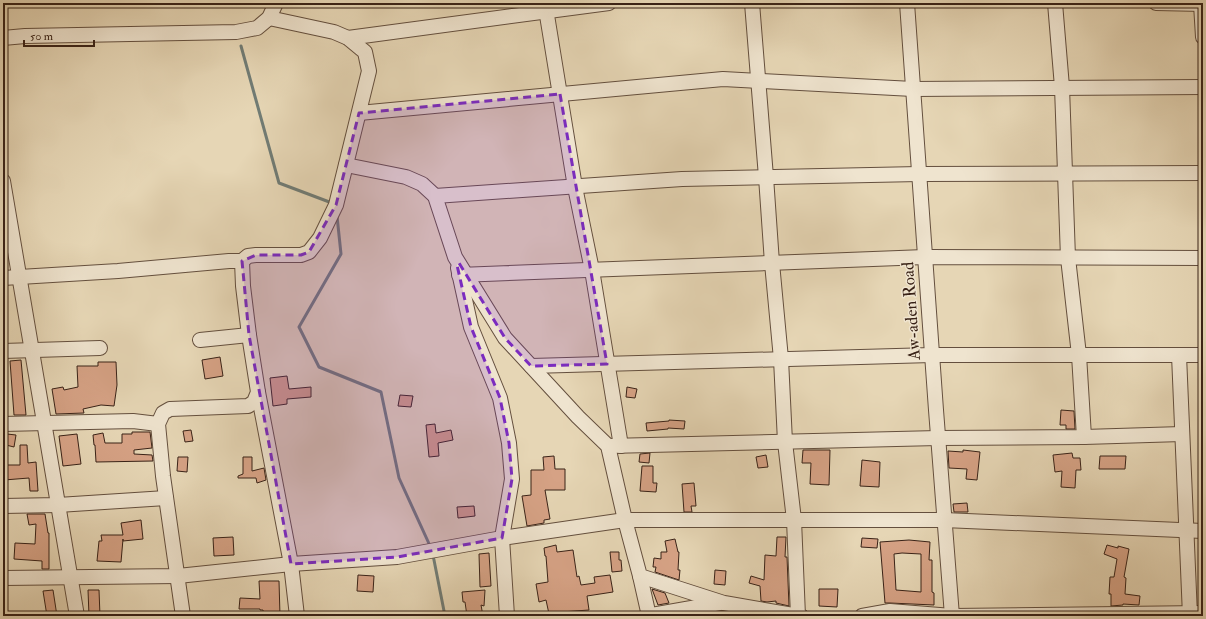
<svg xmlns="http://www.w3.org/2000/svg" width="1206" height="619" font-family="'IM FELL Double Pica',serif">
<rect width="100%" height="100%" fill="#e6d6b5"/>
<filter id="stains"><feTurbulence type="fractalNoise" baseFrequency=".005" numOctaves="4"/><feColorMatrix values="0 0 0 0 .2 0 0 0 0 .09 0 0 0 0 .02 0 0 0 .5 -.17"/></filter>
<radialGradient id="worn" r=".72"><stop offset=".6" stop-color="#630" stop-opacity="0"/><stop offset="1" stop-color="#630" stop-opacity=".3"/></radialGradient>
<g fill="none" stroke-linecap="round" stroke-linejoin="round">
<g stroke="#717c75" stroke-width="3">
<polyline points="241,46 279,183 332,203"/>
<polyline points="337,216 341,254 299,327 319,367 381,392 399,478 431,548"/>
<polyline points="433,555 445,616"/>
</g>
</g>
<g fill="#d6a285" stroke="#392217" fill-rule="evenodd">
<polygon points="220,357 223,376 205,379 202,360"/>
<polygon points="21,360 26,415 14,415 10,361"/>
<polygon points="98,362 116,362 117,385 114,406 101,405 83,409 84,413 56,414 52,389 63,387 64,390 78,387 77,366 98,366"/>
<polygon points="287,376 289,389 311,387 311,397 287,399 287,404 273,406 270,378"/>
<polygon points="627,387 637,389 635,398 626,397"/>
<polygon points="400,395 413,396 411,407 398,406"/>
<polygon points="1061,410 1074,411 1075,429 1066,429 1066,425 1060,425"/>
<polygon points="669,420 685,421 684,429 668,428 668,429 647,431 646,423 669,421"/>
<polygon points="435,424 436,433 451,430 453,440 438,443 439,456 429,457 426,425"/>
<polygon points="191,430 193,441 185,442 183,431"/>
<polygon points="132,432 150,432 152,448 134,450 134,454 152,455 153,461 96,462 95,445 94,445 93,435 103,433 105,443 122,443 122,434 132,434"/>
<polygon points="7,434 16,435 14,447 6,445"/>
<polygon points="77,434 81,464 63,466 59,436"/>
<polygon points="20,445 27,445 28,463 36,462 38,491 30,491 29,478 4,480 4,465 20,465"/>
<polygon points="803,450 830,450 829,485 810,484 811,463 802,463"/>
<polygon points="963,450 980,452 977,480 966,479 967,469 949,468 948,451 963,452"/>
<polygon points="650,453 649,463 639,462 640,454"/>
<polygon points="1072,453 1073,458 1080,458 1081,470 1076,470 1075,488 1061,487 1062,471 1055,472 1053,455"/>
<polygon points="766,455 768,467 758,468 756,457"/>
<polygon points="554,456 555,469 565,469 565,490 545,490 550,519 544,520 544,523 527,526 522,496 531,495 531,470 544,470 543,457"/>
<polygon points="1100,456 1126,456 1125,469 1099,469"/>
<polygon points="178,457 188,457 187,472 177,471"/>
<polygon points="243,457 252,457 252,471 264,468 266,480 257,483 256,478 238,478 238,476 243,474"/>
<polygon points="862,460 880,462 879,487 860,486"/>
<polygon points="642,466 653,466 653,483 657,483 656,492 640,491"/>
<polygon points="694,483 696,506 691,506 692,512 684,512 682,484"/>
<polygon points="967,503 968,512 954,512 953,504"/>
<polygon points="474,506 475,516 458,518 457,507"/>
<polygon points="27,514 45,514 48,533 49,533 49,569 42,569 42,561 14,559 15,543 35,544 36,524 29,525"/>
<polygon points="141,520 143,539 123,541 123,539 121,562 97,561 99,541 102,541 101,535 123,535 121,523"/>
<polygon points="233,537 234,555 214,556 213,538"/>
<polygon points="777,537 786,537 785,557 787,557 789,606 776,603 776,601 767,602 761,601 760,586 749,583 751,576 764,580 765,555 776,556"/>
<polygon points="862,538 878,539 877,548 861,547"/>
<polygon points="675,539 678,552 679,552 678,570 680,570 679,580 655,572 656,567 653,567 654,558 661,559 661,552 667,552 665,541"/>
<path d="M909 540 930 542 929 560H932V592L934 593V605L890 603H885L880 542ZM902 553 921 554V592L896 590 894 554Z"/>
<polygon points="556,545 557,552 573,550 577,577 579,576 581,585 595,583 594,577 610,575 613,592 587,596 589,610 561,612 549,614 546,600 539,602 536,584 548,582 546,556 545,556 544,548"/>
<polygon points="1107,545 1118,548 1118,546 1129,549 1124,577 1126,578 1125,594 1140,596 1139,605 1123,604 1123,605 1111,606 1111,594 1109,594 1110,577 1114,577 1117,559 1104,554"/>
<polygon points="610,552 619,552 619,560 621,560 622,571 612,572"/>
<polygon points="489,553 491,586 480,587 479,554"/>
<polygon points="715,570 726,571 725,585 714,584"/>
<polygon points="358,575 374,576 373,592 357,591"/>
<polygon points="259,581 279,581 280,616 264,616 263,610 260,610 260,609 239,609 240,598 260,599"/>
<polygon points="652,589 665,593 669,603 658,605"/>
<polygon points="819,589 838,589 837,607 819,606"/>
<polygon points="53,590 57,616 47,616 43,591"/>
<polygon points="88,590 99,590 100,616 89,616"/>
<polygon points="485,590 484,606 481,605 483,616 467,616 465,602 463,602 462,592"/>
</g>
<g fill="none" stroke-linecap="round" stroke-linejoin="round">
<defs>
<g id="minor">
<polyline points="545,3 575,187 592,270 621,446"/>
<polyline points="752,3 766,177 772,263 781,359 785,442 794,520 798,616 801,616"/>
<polyline points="907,3 936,410 952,616"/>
<polyline points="1055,3 1062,87 1068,258 1079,355 1084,437"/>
<polyline points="1156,3 1203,4"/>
<polyline points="1201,4 1203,37"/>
<polyline points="3,38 25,36 236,32 257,28 269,18 276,3"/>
<polyline points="348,38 609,3"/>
<polyline points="359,113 723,79 913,89 1203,87"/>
<polyline points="346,165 406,177 422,184 435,196 455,257 505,338 578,417 608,446 625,520 640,576 724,603 799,616"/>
<polyline points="3,181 77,616"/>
<polyline points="435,196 682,179 919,174 1203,173"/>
<polyline points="458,268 471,327 500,398 509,443 512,479 502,538 507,616"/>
<polyline points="459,275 925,257 1203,258"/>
<polyline points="3,278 118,271 229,261 242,261"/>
<polyline points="200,340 249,335"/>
<polyline points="3,351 100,348"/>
<polyline points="1179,355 1190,616"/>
<polyline points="531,366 932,355 1203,355"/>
<polyline points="258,392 291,564 297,616"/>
<polyline points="3,424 133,421 158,424"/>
<polyline points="608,446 938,438 1084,437 1182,434"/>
<polyline points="3,506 58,505 166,498"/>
<polyline points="640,576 649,616"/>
<polyline points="3,578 178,576 291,564 397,557 502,538 625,520 944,520 1203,531"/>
<polyline points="183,616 163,476 158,424 163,413 170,409 248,406 254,402 258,392 249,335 243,286 242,261 248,256 256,255 301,255 309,252 320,238 336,205 369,71 365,52 348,38 334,32 269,18"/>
<polyline points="646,616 720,603"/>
<polyline points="862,616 890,611 952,616 1203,613"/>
</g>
</defs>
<use href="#minor" stroke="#644f3e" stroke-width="16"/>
<use href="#minor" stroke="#efe4cf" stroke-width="14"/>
</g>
<path fill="#7b2cbf" fill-opacity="0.2" stroke="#7b2cbf" stroke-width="3" stroke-dasharray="8 5" stroke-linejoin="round" d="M560 94 607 364 531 366 505 338 459 263 457 265 471 327 500 398 509 443 512 479 502 538 397 557 291 564 249 335 242 261 256 255H301L309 252 336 205 359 113Z"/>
<g text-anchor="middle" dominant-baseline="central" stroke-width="3" stroke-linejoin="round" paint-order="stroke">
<g font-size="17" fill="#392217" stroke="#efe4cf">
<text transform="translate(911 311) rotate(-94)">Aw-aden Road</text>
</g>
</g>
<rect width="1206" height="619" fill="none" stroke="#e6d6b5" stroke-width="16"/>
<rect x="4" y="4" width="1198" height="611" fill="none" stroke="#392217" stroke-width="2"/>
<rect x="8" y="8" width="1190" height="603" fill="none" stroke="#392217"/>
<path d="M24 40v6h70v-6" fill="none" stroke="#392217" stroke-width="2"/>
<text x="30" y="40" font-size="12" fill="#392217" stroke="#efe4cf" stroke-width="3" paint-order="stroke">50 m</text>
<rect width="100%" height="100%" filter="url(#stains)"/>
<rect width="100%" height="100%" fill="url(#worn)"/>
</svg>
